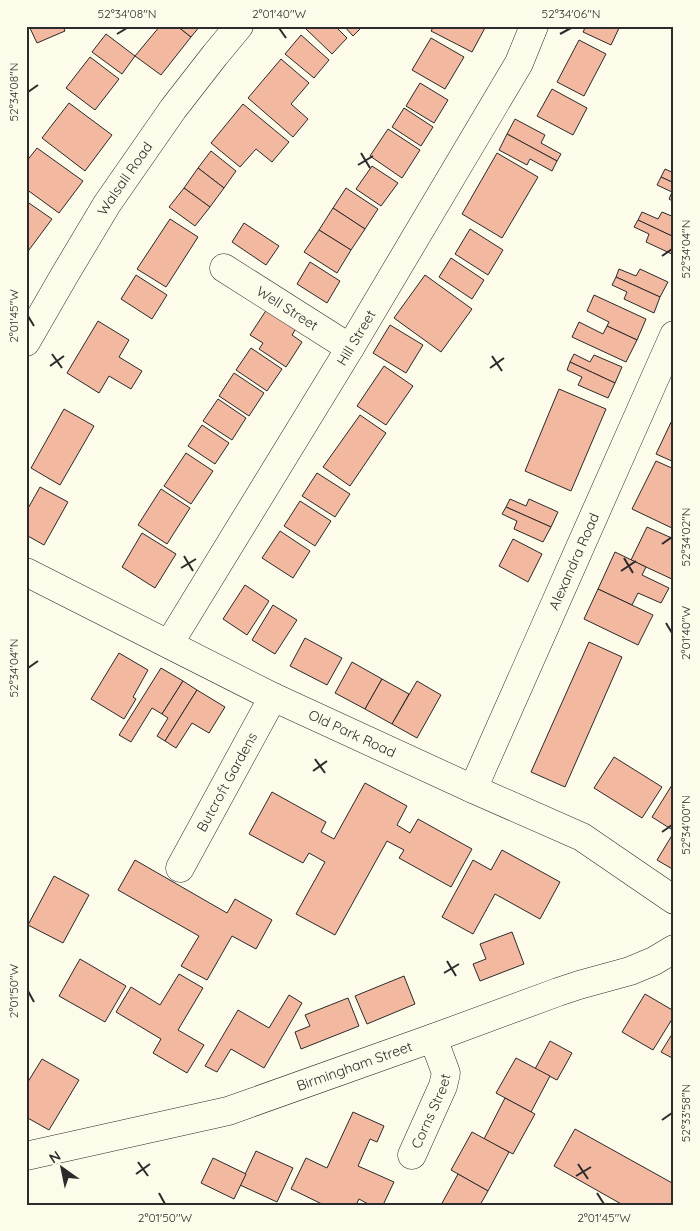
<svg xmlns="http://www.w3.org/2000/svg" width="700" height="1231" font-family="Quicksand,sans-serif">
<rect width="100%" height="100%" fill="#fdfbea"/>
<g fill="#f2b8a0" stroke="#2b2b2b">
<polygon points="29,26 63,26 65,31 37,43"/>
<polygon points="160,26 177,26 191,37 161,75 135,56"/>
<polygon points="177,26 200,26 191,37"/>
<polygon points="306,26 335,26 347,38 332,54 305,28"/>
<polygon points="344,26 363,26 353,36"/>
<polygon points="434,26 486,26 472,52 431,31"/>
<polygon points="586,26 620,26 611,45 583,32"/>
<polygon points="106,34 135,56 122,74 92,52"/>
<polygon points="301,35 329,60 314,78 285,54"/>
<polygon points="431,38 464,57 445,89 412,70"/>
<polygon points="579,40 606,54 584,96 557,82"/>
<polygon points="90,57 119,79 95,110 66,88"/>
<polygon points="281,59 309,83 291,104 308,119 293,137 248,98"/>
<polygon points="420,83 448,100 434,123 406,106"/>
<polygon points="552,89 587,108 573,135 537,116"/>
<polygon points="69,103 112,135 85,171 42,138"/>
<polygon points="243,104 289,142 272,162 256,149 240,167 211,143"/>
<polygon points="404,108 433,127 421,146 392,127"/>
<polygon points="515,119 545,135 541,143 561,154 557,161 507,134"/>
<polygon points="388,129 420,150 402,178 370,156"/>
<polygon points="507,134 557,161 552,171 530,159 527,165 499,150"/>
<polygon points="37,148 83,181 59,213 26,189 26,162"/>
<polygon points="211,151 236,171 224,188 198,168"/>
<polygon points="497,153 538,177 502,238 462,214"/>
<polygon points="372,166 398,183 381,206 356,189"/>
<polygon points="198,168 224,188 210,207 184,188"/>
<polygon points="665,169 674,173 674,183 661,177"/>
<polygon points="661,177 674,183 674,202 669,199 672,192 657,185"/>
<polygon points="184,188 210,207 195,226 169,207"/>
<polygon points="346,188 378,209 365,229 333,208"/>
<polygon points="26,201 52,219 26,254"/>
<polygon points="333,208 365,229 351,250 319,230"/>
<polygon points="642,212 658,219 662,212 674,217 674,237 638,220"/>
<polygon points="170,219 198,237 166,287 137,269"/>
<polygon points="638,220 674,237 674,255 646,242 649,234 634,227"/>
<polygon points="244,223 279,246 266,265 232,242"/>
<polygon points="470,229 503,250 488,275 455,254"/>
<polygon points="319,230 351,250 337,273 304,252"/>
<polygon points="451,258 484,280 472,299 439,277"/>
<polygon points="310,262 340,281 327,303 297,284"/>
<polygon points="619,269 636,276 640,269 668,282 660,297 616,277"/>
<polygon points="136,275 167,295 152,319 121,299"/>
<polygon points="425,275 472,309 441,352 394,318"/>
<polygon points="616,277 660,297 654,313 624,299 627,292 612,285"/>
<polygon points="594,295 646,319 637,340 607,326 609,322 587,311"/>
<polygon points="269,306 298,325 292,335 302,342 286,367 259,349 263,343 250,335"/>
<polygon points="98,321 129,340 119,357 142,371 131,389 109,376 99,393 67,373"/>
<polygon points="579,322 603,334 607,326 637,340 626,362 572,337"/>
<polygon points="390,325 423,345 406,373 373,353"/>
<polygon points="251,348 282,369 267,391 236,370"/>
<polygon points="574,354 590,362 594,355 622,367 615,383 570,362"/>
<polygon points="570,362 615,383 608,398 578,385 582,377 567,370"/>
<polygon points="384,366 413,386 386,425 357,406"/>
<polygon points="234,373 264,393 249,416 219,396"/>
<polygon points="559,389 606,409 571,491 525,471"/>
<polygon points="218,399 246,418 232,440 203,421"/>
<polygon points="64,409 94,426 60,485 31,468"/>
<polygon points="360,415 386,433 350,486 323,467"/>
<polygon points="674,416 674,462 656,454"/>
<polygon points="202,425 229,443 215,464 188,446"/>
<polygon points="186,453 213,471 191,504 164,486"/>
<polygon points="656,461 674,469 674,505 672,509 674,509 674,529 632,509"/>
<polygon points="317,473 350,494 335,517 302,496"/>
<polygon points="40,487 68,502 44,545 26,535 26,512"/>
<polygon points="161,489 190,508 167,544 138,525"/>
<polygon points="510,499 526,506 529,499 558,512 551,527 506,507"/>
<polygon points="300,501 331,521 315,546 284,526"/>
<polygon points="506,507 551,527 543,542 514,529 517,521 502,514"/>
<polygon points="647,527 674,539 674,580 631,560"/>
<polygon points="280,531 310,551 293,578 262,558"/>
<polygon points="142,533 176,554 155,588 122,567"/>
<polygon points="513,539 542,554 528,582 499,566"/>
<polygon points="615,552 646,567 642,575 669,588 661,603 638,593 632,605 598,589"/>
<polygon points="245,585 269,601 247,635 223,619"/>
<polygon points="598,589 653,615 638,645 584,619"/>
<polygon points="273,605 297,620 275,654 252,640"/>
<polygon points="305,638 342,658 327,685 290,666"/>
<polygon points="589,642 622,657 565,787 531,772"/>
<polygon points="119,653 148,670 133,697 136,699 124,719 91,699"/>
<polygon points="352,662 382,679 365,709 335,693"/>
<polygon points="161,668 183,681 162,714 152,708 131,742 119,735"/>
<polygon points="382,679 409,694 392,724 365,709"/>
<polygon points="183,681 197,690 165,741 157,736 168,718 162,714"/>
<polygon points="417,681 441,695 417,738 392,724"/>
<polygon points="197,690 225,707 209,733 192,723 176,748 165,741"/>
<polygon points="614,757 662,787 642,818 594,788"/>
<polygon points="365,783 407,806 397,825 410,833 418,819 472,849 451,887 399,858 404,850 387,841 335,935 296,914 325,862 309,853 303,863 249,834 272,792 326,822 321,832 334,839"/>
<polygon points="672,785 674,786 674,831 652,817"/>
<polygon points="674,832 674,870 657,860"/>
<polygon points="502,850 560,882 540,919 495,894 473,934 442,917 473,860 491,870"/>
<polygon points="135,860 227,913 235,899 272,920 256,949 232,936 207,980 181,966 199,936 118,890"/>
<polygon points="54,876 89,895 63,943 28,925"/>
<polygon points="512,932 524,964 480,981 473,964 486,959 480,944"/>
<polygon points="80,959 126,986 105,1022 59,996"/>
<polygon points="179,974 203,988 178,1030 204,1045 187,1073 153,1053 161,1039 116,1012 131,987 160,1005"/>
<polygon points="404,976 415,1004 367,1024 355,996"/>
<polygon points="645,994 674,1011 674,1016 653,1050 622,1032"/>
<polygon points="289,995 302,1003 264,1068 231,1049 217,1072 205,1066 238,1010 269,1028"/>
<polygon points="348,998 359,1026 301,1049 295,1032 310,1026 305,1015"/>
<polygon points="674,1031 674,1059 661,1052"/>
<polygon points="550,1041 572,1053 557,1080 535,1069"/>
<polygon points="516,1058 550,1076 531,1112 496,1093"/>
<polygon points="42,1059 79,1080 49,1130 26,1117 26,1085"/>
<polygon points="505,1098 535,1114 513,1154 484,1139"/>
<polygon points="353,1112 384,1126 377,1142 370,1139 358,1166 394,1182 383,1205 370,1205 359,1199 356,1205 324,1205 291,1189 306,1158 327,1168"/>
<polygon points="575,1129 674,1184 674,1202 672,1205 623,1205 554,1166"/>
<polygon points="472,1132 509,1152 488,1191 451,1170"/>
<polygon points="256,1151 293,1168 277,1202 240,1185"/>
<polygon points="213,1158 246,1174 234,1199 201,1183"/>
<polygon points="458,1174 488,1191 480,1205 441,1205"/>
</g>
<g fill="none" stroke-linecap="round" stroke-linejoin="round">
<defs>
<g id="minor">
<path id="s1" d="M224 268 350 348"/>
<path id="s2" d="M26 572 273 697 473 789 582 837 674 900"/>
<path id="s3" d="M169 644 350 348 519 63 534 26"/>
<path id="s4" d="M473 789 674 335"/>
<path id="s5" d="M180 868 273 697"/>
<path id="s6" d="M412 1155 443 1086 446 1073 433 1038"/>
<path id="s7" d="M26 1156 228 1111 433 1038 558 992 579 985 630 971 654 961 674 949"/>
</g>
<g id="major">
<path id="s8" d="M26 342 64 276 107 204 173 109 215 55 239 26"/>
</g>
</defs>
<use href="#minor" stroke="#2b2b2b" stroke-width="29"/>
<use href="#major" stroke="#2b2b2b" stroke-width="29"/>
<use href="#minor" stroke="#fdfbea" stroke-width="28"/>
<use href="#major" stroke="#fdfbea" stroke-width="28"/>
</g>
<path fill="none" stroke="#2b2b2b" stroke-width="2" d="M279 28 286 38M117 34 127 28M560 34 571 28M28 92 38 85M361 153 370 168M358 165 373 156M662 256 672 249M28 316 34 326M52 354 62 368M492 356 502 371M50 366 64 356M490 368 504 358M662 544 672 537M184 556 193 571M624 558 633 573M181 568 196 559M621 571 636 561M666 623 672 633M28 668 38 661M315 759 325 773M313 771 327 761M662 832 672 825M447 961 456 976M444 973 459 964M28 991 34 1002M662 1120 672 1113M138 1162 148 1176M578 1164 588 1179M136 1174 150 1164M576 1176 591 1167M159 1193 165 1204M597 1193 604 1204"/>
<g text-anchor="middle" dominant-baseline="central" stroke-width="4" stroke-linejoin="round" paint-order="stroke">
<g font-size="14" fill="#2b2b2b" stroke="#fdfbea">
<text stroke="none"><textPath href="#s8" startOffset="191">Walsall Road</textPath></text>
<text stroke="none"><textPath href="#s1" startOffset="75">Well Street</textPath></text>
<text stroke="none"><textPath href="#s3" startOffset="359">Hill Street</textPath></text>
<text stroke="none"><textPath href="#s4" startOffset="249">Alexandra Road</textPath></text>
<text stroke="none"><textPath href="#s2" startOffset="364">Old Park Road</textPath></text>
<text stroke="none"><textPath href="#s5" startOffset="98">Butcroft Gardens</textPath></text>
<text stroke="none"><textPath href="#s7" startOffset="341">Birmingham Street</textPath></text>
<text stroke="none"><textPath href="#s6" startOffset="48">Corns Street</textPath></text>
</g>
</g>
<rect width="700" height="1231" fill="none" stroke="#fdfbea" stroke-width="55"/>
<g transform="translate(62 1168) rotate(327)" stroke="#fdfbea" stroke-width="4" paint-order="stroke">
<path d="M0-4L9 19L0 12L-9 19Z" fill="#2b2b2b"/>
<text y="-8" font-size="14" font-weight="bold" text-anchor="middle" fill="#2b2b2b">N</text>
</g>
<rect x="28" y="28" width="644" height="1176" fill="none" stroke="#2b2b2b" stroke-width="2"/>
<g font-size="12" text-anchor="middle" fill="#2b2b2b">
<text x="127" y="18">52°34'08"N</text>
<text x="279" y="18">2°01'40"W</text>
<text x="571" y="18">52°34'06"N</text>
<text transform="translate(14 92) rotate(-90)" y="4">52°34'08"N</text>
<text transform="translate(686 249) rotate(-90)" y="4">52°34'04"N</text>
<text transform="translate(14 316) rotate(-90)" y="4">2°01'45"W</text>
<text transform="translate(686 537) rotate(-90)" y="4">52°34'02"N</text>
<text transform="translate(686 633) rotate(-90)" y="4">2°01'40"W</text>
<text transform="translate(14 668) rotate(-90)" y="4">52°34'04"N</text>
<text transform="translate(686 825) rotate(-90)" y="4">52°34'00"N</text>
<text transform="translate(14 991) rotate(-90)" y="4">2°01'50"W</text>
<text transform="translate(686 1113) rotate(-90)" y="4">52°33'58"N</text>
<text x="165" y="1222">2°01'50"W</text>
<text x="604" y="1222">2°01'45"W</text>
</g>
</svg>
